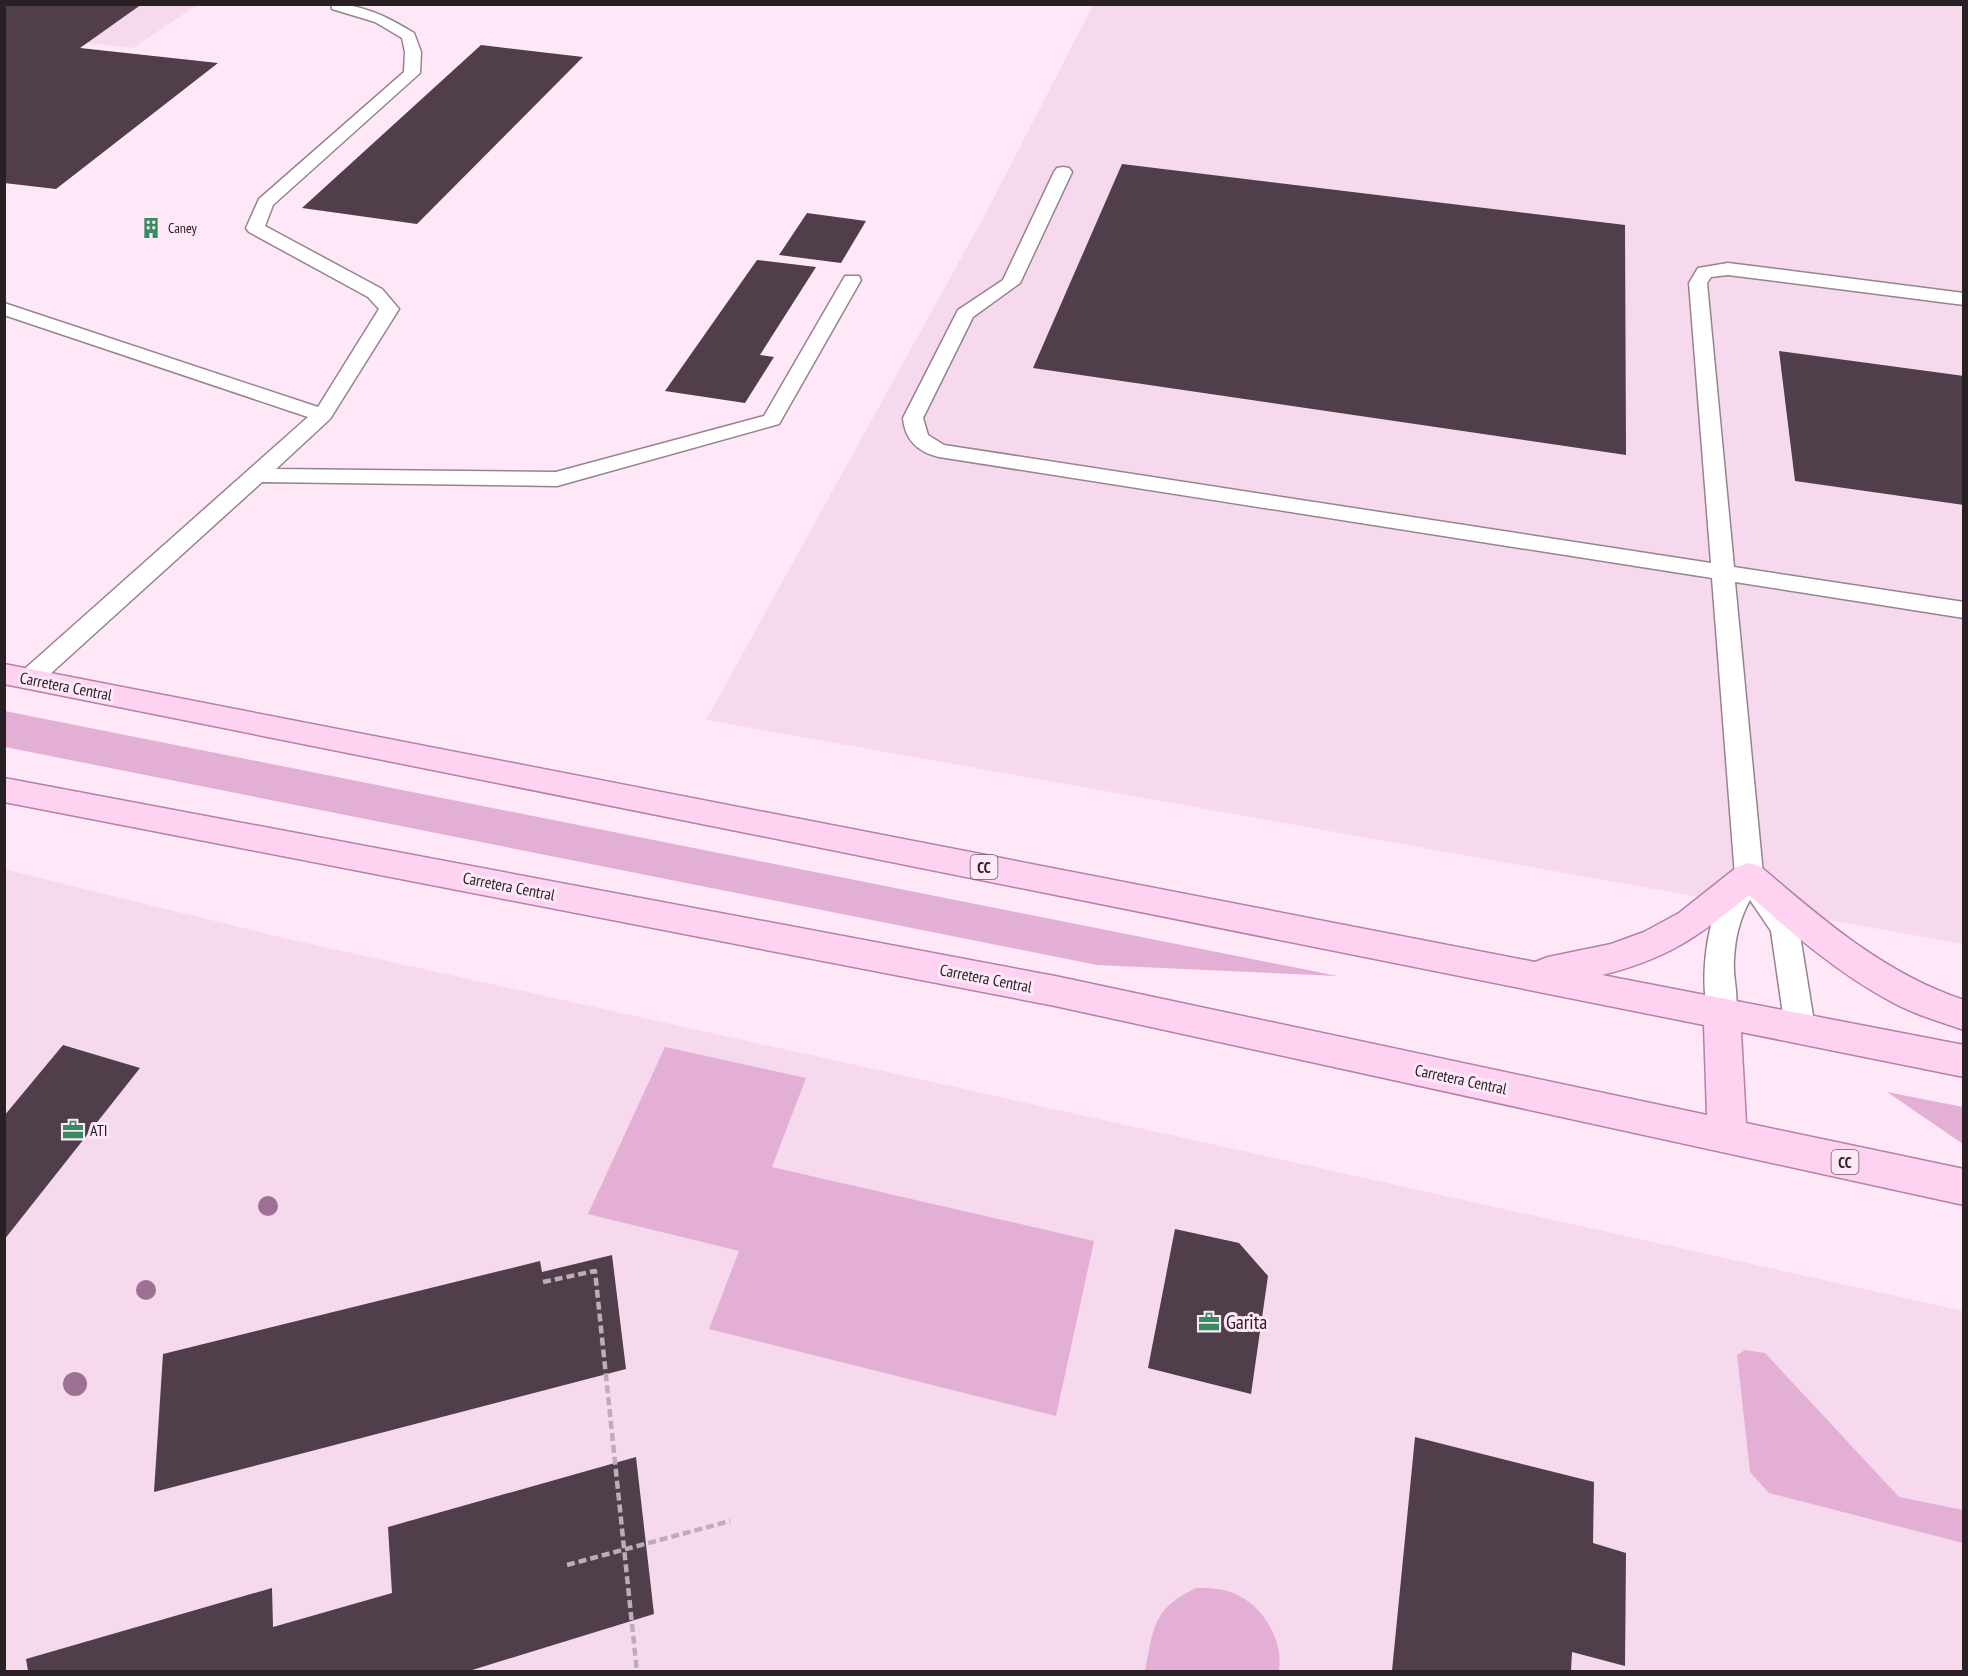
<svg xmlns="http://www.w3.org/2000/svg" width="1968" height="1676" font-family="'PT Sans Narrow',sans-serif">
<rect width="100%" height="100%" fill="#fee8f7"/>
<g fill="#f6d9ed">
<polygon points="5,5 197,5 133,48 5,34"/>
<polygon points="1093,5 1963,5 1963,944 706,720 987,211"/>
<polygon points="4,869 279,937 1963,1311 1963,1671 5,1671"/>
</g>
<g fill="#e4afd5">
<polygon points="5,711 1338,976 1097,965 5,747"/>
<polygon points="665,1047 806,1078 772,1167 1094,1241 1056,1416 709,1329 739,1251 588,1214"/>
<polygon points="1887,1092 1963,1107 1963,1144"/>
<polygon points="1745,1350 1765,1353 1899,1497 1963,1510 1963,1543 1769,1493 1750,1472 1737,1355"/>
<path d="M1196 1588C1209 1588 1220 1588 1233 1593 1262 1604 1284 1640 1279 1671H1145C1154 1628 1152 1609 1196 1588Z"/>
</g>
<g fill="#503e4b">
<polygon points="4,4 142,4 80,48 218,63 56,189 4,183"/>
<polygon points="481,45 583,57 417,224 302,208"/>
<polygon points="1122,164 1625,225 1626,455 1033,368"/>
<polygon points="807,213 866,221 841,263 779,255"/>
<polygon points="757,260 816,267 760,355 774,357 745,403 665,391"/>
<polygon points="1779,351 1964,376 1964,505 1795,481"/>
<polygon points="63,1045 140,1068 4,1240 4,1116"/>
<polygon points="1175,1229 1239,1243 1268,1276 1251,1394 1148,1368"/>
<polygon points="612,1255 626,1369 154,1492 163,1354 540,1261 542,1272"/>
<polygon points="1415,1437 1594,1482 1593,1543 1626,1553 1625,1666 1572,1652 1571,1671 1392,1671"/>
<polygon points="636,1457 654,1614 469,1671 28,1671 26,1659 272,1588 273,1627 392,1593 388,1527"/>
</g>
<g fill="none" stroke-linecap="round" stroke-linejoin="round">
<defs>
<g id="service">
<path d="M331 4C362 4 388 17 414 33L421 52 420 73 273 205 265 226 382 289 399 309 330 419 276 469 556 472 764 416 845 276H859L861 280 779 424 557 486 262 482 38 685 29 687 20 685 17 679 20 673 308 417 4 315V303L318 407 379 309 368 297 249 232 246 228 259 199 404 72 405 52 402 38 375 22 332 9Z"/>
<path d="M1063 167 1069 168 1072 172 1020 283 973 317 923 418 928 435 944 445 1711 563 1689 283 1698 268 1728 263 1964 293V305L1728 275 1711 277 1707 283 1734 567 1964 602V618L1735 582 1763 874 1799 929 1815 1028 1811 1037 1800 1040 1789 1037 1785 1028 1771 931 1750 900C1740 918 1735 938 1734 959 1732 979 1742 1002 1732 1021L1722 1024 1712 1021C1699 996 1705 944 1713 918 1717 903 1728 889 1735 876L1712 578 939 457C918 452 905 440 903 418L958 310 1003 280 1054 172 1057 168Z"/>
</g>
<path id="primary" d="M4 664 1535 962 1548 957 1611 944 1644 932 1679 913 1737 867 1749 863 1761 867C1823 920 1885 974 1964 1000V1030C1938 1021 1913 1014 1890 1001 1838 973 1793 934 1749 895 1698 937 1667 959 1602 975L1964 1045V1077L1741 1032 1746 1123 1964 1169V1205L1055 1006 4 802V778L1055 976 1707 1115 1704 1025 4 684Z"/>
</defs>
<use href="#service" stroke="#968390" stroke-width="3"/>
<use href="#primary" stroke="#b381a5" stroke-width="3"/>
<g stroke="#beacb8" stroke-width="4.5" stroke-dasharray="8 4" stroke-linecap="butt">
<polyline points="543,1282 595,1271 637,1672"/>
<polyline points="567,1565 730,1521"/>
</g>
<use href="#service" fill="#fff" fill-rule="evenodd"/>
<use href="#primary" fill="#fed3f2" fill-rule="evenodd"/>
</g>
<g fill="#9e7194">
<circle cx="268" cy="1206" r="10"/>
<circle cx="146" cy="1290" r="10"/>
<circle cx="75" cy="1384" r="12"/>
</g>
<defs>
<symbol id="building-bare" viewBox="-9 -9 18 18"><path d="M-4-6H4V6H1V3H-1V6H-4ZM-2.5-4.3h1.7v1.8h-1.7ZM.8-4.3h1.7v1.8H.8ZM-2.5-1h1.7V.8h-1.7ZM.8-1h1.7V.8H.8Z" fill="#378b5e" stroke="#fee8f7" stroke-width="2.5" paint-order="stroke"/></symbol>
<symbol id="office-bare" viewBox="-9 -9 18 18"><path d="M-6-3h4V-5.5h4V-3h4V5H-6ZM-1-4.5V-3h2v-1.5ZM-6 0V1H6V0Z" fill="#378b5e" stroke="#fee8f7" stroke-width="2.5" paint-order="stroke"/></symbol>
</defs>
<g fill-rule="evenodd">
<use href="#building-bare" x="136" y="213" width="30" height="30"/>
<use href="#office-bare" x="58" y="1115" width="30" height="30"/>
<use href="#office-bare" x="1194" y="1307" width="30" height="30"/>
</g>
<g text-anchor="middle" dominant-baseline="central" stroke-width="6" stroke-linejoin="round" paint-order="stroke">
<g font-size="14" fill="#282025" stroke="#fee8f7" text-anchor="start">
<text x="168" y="228">Caney</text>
</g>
<g fill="#fee8f7" stroke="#685c64" stroke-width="1.5">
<rect x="970.5" y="855" width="27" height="24" rx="4.5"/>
<rect x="1831.5" y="1150" width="27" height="24" rx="4.5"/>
</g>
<g font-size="15" font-weight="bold" fill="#282025">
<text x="984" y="867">CC</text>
<text x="1845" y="1162">CC</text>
</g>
<g font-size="16" fill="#282025" stroke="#fee8f7">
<text transform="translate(66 686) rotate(11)">Carretera Central</text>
<text transform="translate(509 886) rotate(11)">Carretera Central</text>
<text transform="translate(986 978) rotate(11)">Carretera Central</text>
<text transform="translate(1461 1079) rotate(12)">Carretera Central</text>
</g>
<g font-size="16" fill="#282025" stroke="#fee8f7" text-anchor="start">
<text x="90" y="1130">ATI</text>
</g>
<g font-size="20" fill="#282025" stroke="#fee8f7" text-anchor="start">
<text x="1226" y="1322">Garita</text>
</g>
</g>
<rect width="1968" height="1676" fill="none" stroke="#282025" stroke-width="12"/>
</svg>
